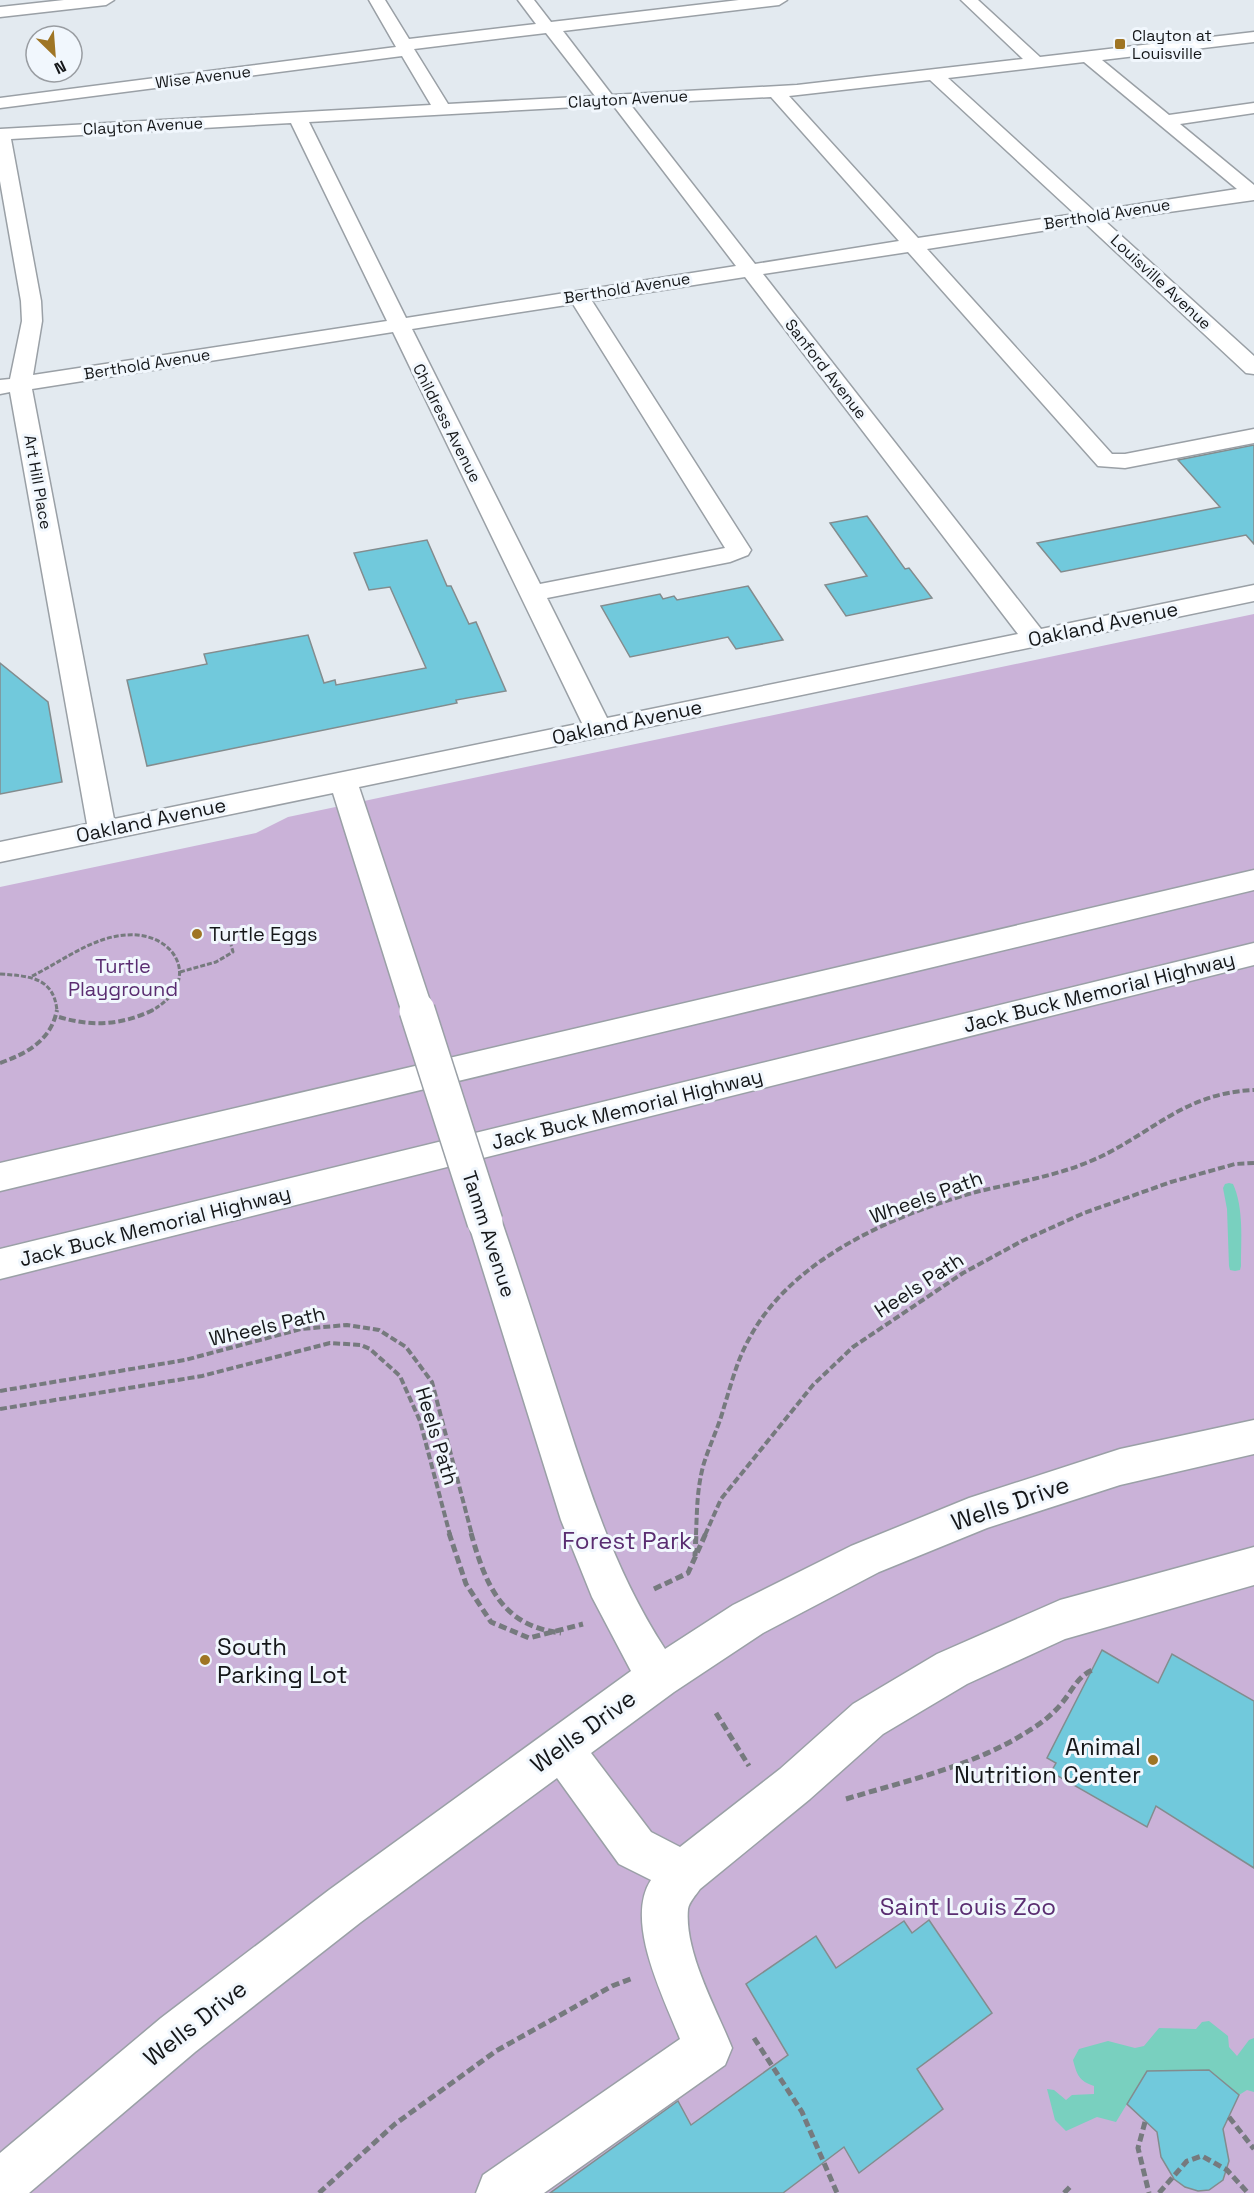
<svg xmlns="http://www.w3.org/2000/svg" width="1254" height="2193" font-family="'Space Grotesk',sans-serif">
<rect width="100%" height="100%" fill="#e3eaf0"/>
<polygon fill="#cab2d8" points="1254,614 1254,2193 0,2193 0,887 256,833 288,817"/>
<path fill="#79d0bf" d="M1209 2021 1228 2036 1229 2047 1237 2056 1249 2040 1254 2038V2092L1247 2090 1239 2095 1209 2070 1147 2071 1116 2122 1097 2117 1066 2131 1055 2120 1047 2089 1054 2090 1066 2100 1072 2095 1094 2094V2086C1079 2081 1077 2075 1073 2060L1079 2049 1108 2041 1135 2048 1144 2046 1159 2028 1196 2029 1202 2022Z"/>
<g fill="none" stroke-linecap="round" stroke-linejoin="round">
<path fill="#79d0bf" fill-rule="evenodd" d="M1229 1183 1233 1184C1244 1208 1241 1240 1241 1266L1240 1270 1235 1271 1230 1270 1229 1266 1227 1209 1223 1188 1225 1184Z"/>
</g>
<g fill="#71c9dc" stroke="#838c8e" stroke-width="1.5">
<polygon points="1254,445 1254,544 1246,535 1061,572 1037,543 1220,507 1178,460"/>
<polygon points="867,516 905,569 909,568 932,598 846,616 825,585 867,576 830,523"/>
<polygon points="427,540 447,586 451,586 469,624 476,622 506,691 456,700 457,703 147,766 127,680 207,664 204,654 308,635 324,683 335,680 336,685 426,668 390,587 369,590 354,553"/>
<polygon points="748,586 783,640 736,649 728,637 630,657 601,606 660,594 663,599 674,596 677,600"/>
<polygon points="0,663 48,702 62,782 0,794"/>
<polygon points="1102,1650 1158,1683 1172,1654 1254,1701 1254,1868 1156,1806 1147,1827 1051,1772 1056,1763 1047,1758"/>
<polygon points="929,1920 992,2013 917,2069 943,2109 859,2173 844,2147 783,2193 550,2193 678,2101 691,2125 788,2055 746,1984 816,1936 836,1968 904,1921 912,1933"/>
<polygon points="1209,2070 1239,2095 1223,2129 1229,2161 1223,2180 1209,2190 1198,2191 1185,2187 1174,2179 1161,2157 1157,2132 1127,2104 1147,2071"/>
</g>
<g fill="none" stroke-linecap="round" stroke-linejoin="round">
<defs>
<g id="minor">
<polygon points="64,0 114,0 106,5 0,17 0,7"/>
<path d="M369 0H385L409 39 536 24 518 0H534L551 22 739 0H787L779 5 563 31 612 95 797 85 1023 59 961 0H978L1040 57 1254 32V42L1102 60 1169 115 1254 103V113L1180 124 1254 185V200L1105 221 1254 356V374L1246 373 1086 224 927 249 1112 454H1125L1254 429V443L1125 468 1098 466 908 252 763 274 1041 629 1254 585V601L359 787 433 1010 428 1018 417 1022 406 1018 401 1010 333 793 0 862V842L87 824 10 392 0 394V380L10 379 22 321 21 301 0 181V129L431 105 402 56 0 108V98L396 47ZM546 33 595 96 448 104 414 49ZM1084 62 1237 189 1094 211 948 78ZM930 80 1075 214 918 238 789 96ZM771 97 899 241 755 264 630 104ZM613 105 736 266 406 318 309 122ZM291 123 387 321 33 375 42 321 41 301 11 139ZM745 277 1018 634 607 718 547 598 730 562 748 555 751 550 592 301ZM573 304 725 548 540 584 412 329ZM393 332 582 723 114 819 32 389Z"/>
<path d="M485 1208 497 1212 502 1222C524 1287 545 1353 566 1418 592 1499 618 1577 665 1649L733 1605 851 1546 969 1498 1120 1449 1254 1420V1454L1120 1485 987 1528 879 1572 763 1633 674 1692 591 1753 651 1832 680 1847 780 1769 853 1704 937 1654 1060 1600 1254 1547V1585L1065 1639 967 1684 883 1734 810 1799 700 1889C696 1895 689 1902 688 1909 684 1952 716 2008 732 2048L725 2065 544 2193H476L483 2175 680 2039C664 1998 624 1921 651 1880L619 1864 557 1778 361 1922 195 2052 29 2193H0V2153L161 2018 329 1890 631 1671 592 1597 561 1520 468 1222 473 1212Z"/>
</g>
<g id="highway">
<polygon points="1254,870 1254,890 0,1191 0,1163"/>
<polygon points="1254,943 1254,965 0,1279 0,1249"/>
</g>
</defs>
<use href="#minor" stroke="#9aa0a6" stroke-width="3"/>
<use href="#highway" stroke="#9aa0a6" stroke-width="3"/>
<g stroke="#767a7e" stroke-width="3" stroke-dasharray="5 2" stroke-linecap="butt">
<polyline points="180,972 216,962 233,952 231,945"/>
<path d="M0 974C29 976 54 977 57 1011"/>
<path d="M32 976C61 962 92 937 126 935 176 931 204 982 151 1011"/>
</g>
<g stroke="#767a7e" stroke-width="4" stroke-dasharray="7 3" stroke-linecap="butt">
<path d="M59 1017C92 1027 122 1025 153 1010"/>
<path d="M0 1063C28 1053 51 1040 57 1010"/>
<polyline points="0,1391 185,1360 301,1329 347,1325 379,1330 406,1347 432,1382 472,1535"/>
<polyline points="0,1409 202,1376 330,1343 361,1345 370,1349 400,1376 420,1421 450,1535"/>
<path d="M696 1535C697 1510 697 1487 704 1463 710 1444 719 1426 724 1407 731 1385 737 1360 749 1339 791 1259 893 1215 976 1192 1013 1183 1051 1177 1086 1163 1149 1138 1180 1093 1254 1090"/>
<polyline points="705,1535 721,1499 813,1385 853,1347 963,1273 1022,1241 1084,1213 1171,1182 1235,1164 1254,1163"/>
</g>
<g stroke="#767a7e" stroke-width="5" stroke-dasharray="8 4" stroke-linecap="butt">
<polyline points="449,1533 466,1584 491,1622 529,1638 583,1624"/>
<path d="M471 1533C486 1586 502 1626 561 1633"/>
<polyline points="695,1556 696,1533"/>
<polyline points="654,1589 688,1573 706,1533"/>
<polyline points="716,1713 749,1766"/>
<path d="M846 1799C908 1780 975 1766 1030 1730 1042 1723 1053 1714 1062 1703 1072 1691 1077 1677 1092 1670"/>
<polyline points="754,2038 802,2112 837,2193"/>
<polyline points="1229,2117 1254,2149"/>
<polyline points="1145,2122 1138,2148 1149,2193"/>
<polyline points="319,2193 395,2124 496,2051 612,1986 633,1978"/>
<polyline points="1064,2193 1070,2187"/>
<polyline points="1159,2193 1187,2161 1202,2156 1227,2170 1248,2193"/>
</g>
<use href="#minor" fill="#fff" fill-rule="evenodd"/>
<use href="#highway" fill="#fff" fill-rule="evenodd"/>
<defs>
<polyline id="minor-bridge" points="417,1010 485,1222"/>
</defs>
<use href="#minor-bridge" stroke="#9aa0a6" stroke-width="38" stroke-linecap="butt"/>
<use href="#minor-bridge" stroke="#fff" stroke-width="35"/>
</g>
<g fill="#9f7524" stroke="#f1f7fd" stroke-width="2">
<rect x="1114" y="38" width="12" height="12" rx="3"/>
<circle cx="197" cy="934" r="6"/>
<circle cx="205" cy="1660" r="6"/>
<circle cx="1153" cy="1760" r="6"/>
</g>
<g text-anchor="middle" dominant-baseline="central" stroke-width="6" stroke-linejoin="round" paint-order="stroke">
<g font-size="16" fill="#151719" stroke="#f1f7fd" text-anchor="start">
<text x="1132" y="35">Clayton at<tspan x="1132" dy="18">Louisville</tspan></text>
</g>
<g font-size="16" fill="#151719" stroke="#f1f7fd">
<text transform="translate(203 77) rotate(-7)">Wise Avenue</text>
<text transform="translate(628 99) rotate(-3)">Clayton Avenue</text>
<text transform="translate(143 126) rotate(-3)">Clayton Avenue</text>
<text transform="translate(1107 214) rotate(-9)">Berthold Avenue</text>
<text transform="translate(1161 282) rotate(43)">Louisville Avenue</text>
<text transform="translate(627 288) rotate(-9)">Berthold Avenue</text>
<text transform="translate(147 364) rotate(-9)">Berthold Avenue</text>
<text transform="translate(826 369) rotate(52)">Sanford Avenue</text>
<text transform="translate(447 423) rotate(63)">Childress Avenue</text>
<text transform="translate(38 482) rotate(80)">Art Hill Place</text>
</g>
<g font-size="20" fill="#151719" stroke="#f1f7fd">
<text transform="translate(1103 624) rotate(-12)">Oakland Avenue</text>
<text transform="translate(627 722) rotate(-12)">Oakland Avenue</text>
<text transform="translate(151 820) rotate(-12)">Oakland Avenue</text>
<text transform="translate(1099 992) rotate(-14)">Jack Buck Memorial Highway</text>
<text transform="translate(627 1109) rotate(-14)">Jack Buck Memorial Highway</text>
<text transform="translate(926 1197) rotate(-20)">Wheels Path</text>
<text transform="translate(155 1226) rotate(-14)">Jack Buck Memorial Highway</text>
<text transform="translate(489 1234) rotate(72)">Tamm Avenue</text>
<text transform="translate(919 1285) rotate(-33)">Heels Path</text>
<text transform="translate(267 1326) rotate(-13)">Wheels Path</text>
<text transform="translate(437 1436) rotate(73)">Heels Path</text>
</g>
<g font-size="20" fill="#151719" stroke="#f1f7fd" text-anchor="start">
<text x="209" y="934">Turtle Eggs</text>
</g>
<g font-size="20" fill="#5a2d71" stroke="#f1f7fd">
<text x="123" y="966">Turtle<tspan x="123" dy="23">Playground</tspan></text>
</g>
<g font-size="24" fill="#151719" stroke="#f1f7fd">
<text transform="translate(1010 1503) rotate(-19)">Wells Drive</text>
<text transform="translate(583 1731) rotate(-36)">Wells Drive</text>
<text transform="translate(195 2023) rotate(-38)">Wells Drive</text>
</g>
<g font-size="24" fill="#5a2d71" stroke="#f1f7fd">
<text x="627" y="1540">Forest Park</text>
<text x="968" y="1906">Saint Louis Zoo</text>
</g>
<g font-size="24" fill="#151719" stroke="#f1f7fd" text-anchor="start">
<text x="217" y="1646">South<tspan x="217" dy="28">Parking Lot</tspan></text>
<text x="1141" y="1746" text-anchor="end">Animal<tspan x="1141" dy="28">Nutrition Center</tspan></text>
</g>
</g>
<g transform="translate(54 54) rotate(155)"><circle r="28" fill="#f1f7fd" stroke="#999da2" stroke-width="1.5"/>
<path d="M0-4.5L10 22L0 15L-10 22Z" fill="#9f7524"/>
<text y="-9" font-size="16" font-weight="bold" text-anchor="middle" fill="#151719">N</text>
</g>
</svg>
